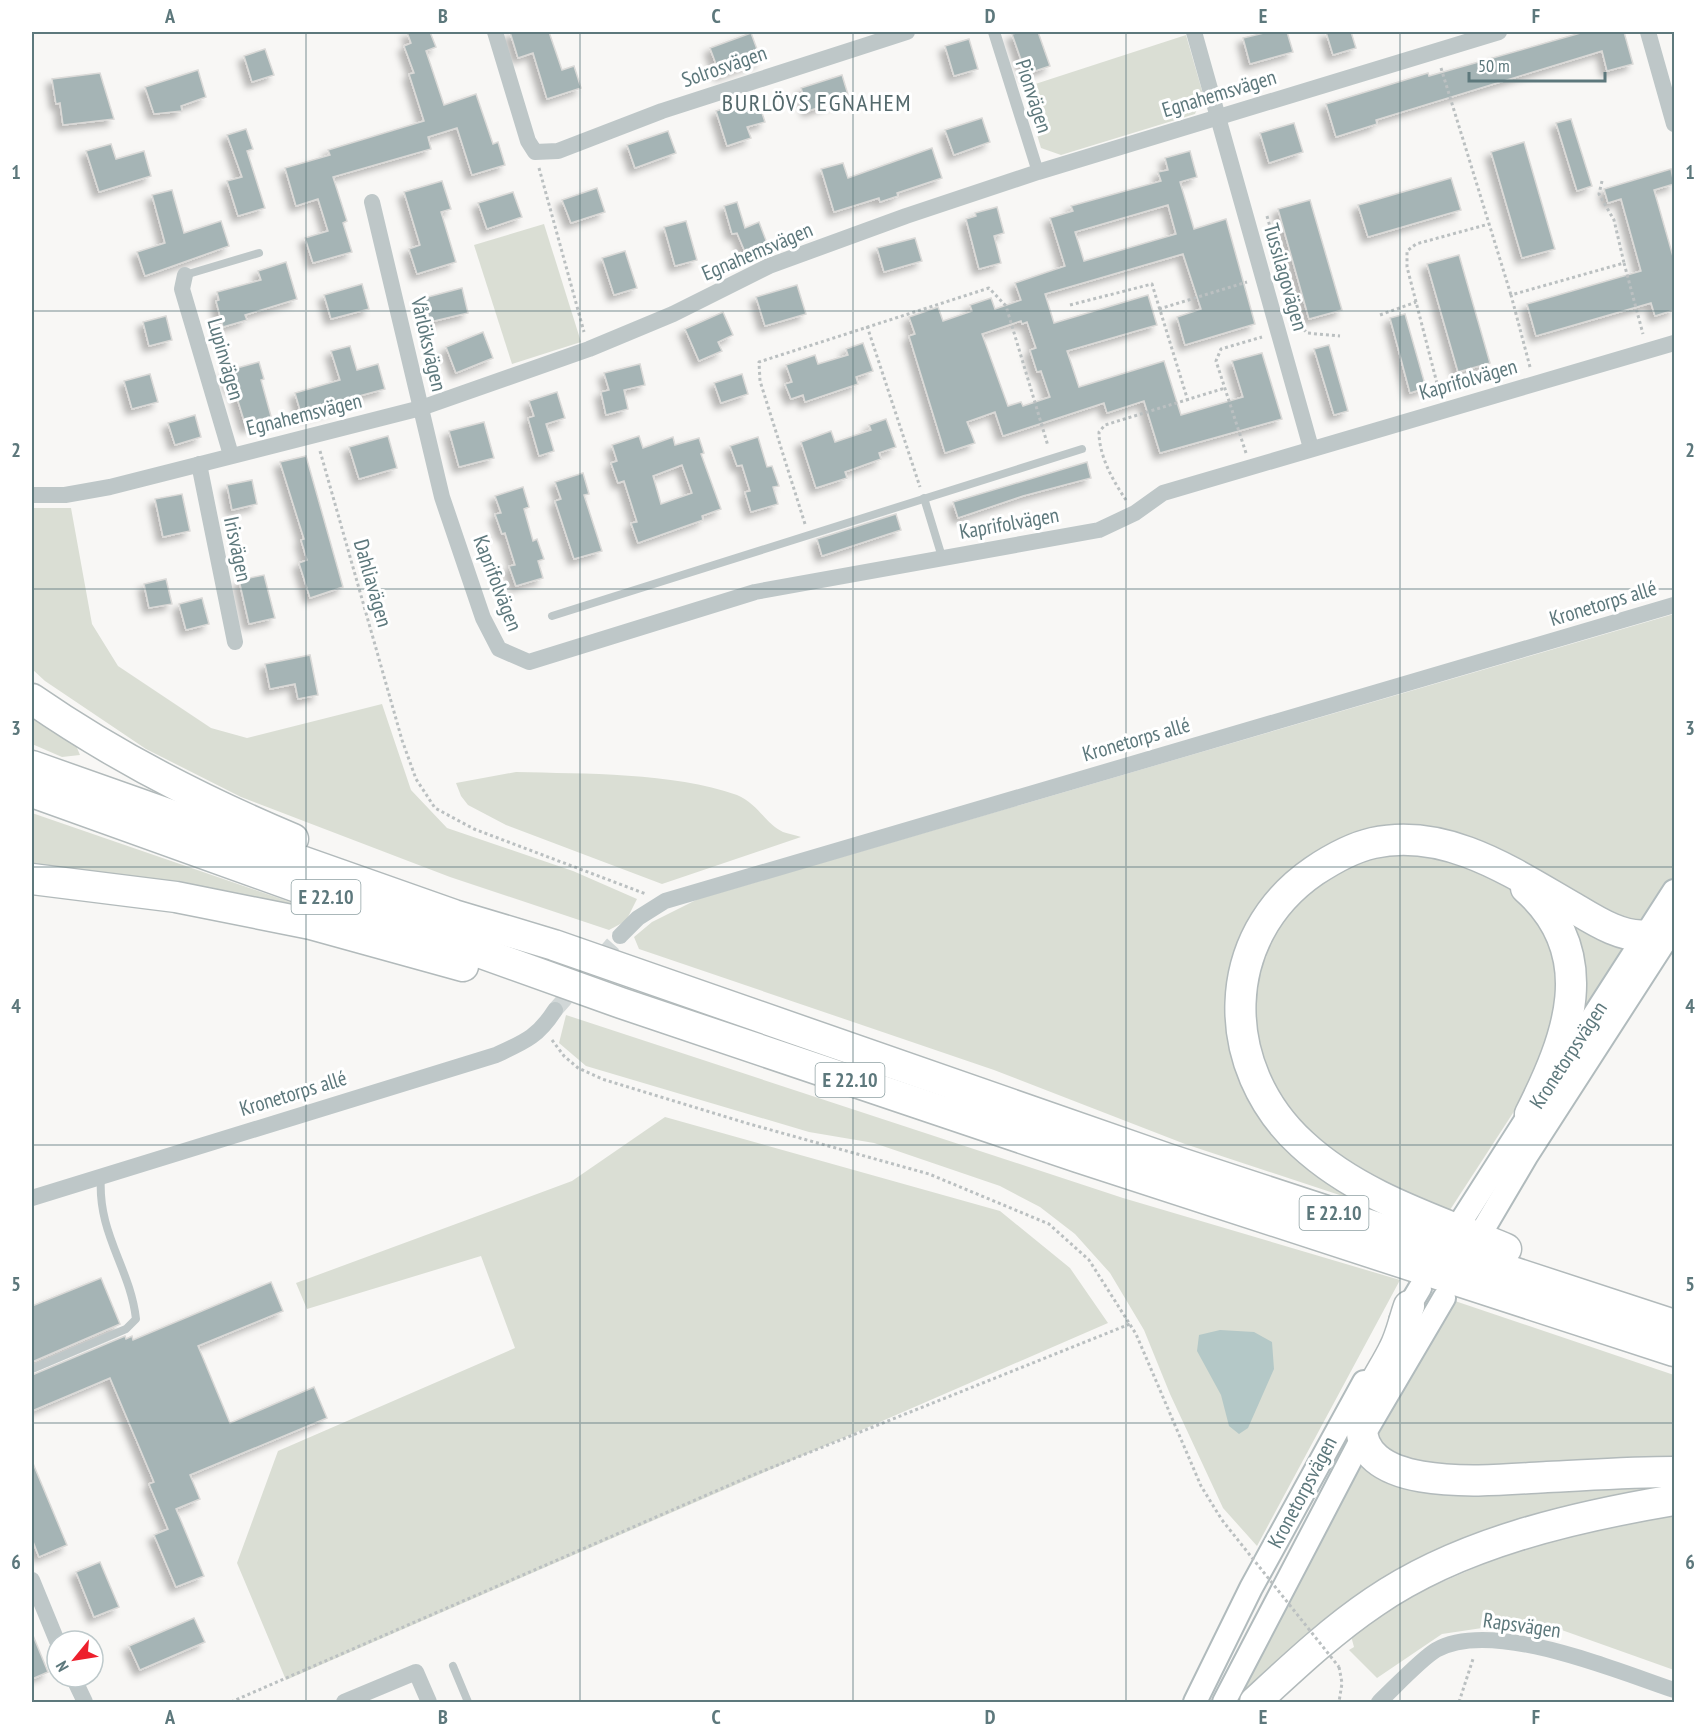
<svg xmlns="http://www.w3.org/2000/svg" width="1706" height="1734" font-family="'PT Sans Narrow',sans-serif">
<defs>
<filter id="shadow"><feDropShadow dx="-5.5" dy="5.5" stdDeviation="3" flood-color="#0004"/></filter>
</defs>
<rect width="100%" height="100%" fill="#f8f7f5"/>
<g fill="#daded4">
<polygon points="1186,35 1203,94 1195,114 1061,155 1041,148 1023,88"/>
<polygon points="544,224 581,342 512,364 474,245"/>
<polygon points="32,508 71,508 92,624 118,666 211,728 247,738 382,704 411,790 447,828 573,871 637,899 626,921 609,930 450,877 241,797 146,749 45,681 32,669"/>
<polygon points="1674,614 1674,875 1648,918 1638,925 1426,831 1264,903 1244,1078 1388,1211 1185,1144 994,1070 639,949 634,937 652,922 698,899"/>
<polygon points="32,711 75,743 80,755 62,757 32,744"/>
<path d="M516 772C585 774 672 772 737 795 757 803 765 823 783 832 788 834 796 835 801 837L662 884 506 825 468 805 461 796 456 783Z"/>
<polygon points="32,813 322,913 32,863"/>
<polygon points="1383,853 1438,853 1511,888 1543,927 1560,974 1557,1022 1524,1096 1448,1213 1383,1187 1315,1143 1265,1082 1250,997 1274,923 1331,869"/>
<polygon points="1571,918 1632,946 1575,1031"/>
<polygon points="566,1015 1123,1198 1400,1280 1257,1546 1223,1508 1170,1394 1144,1330 1110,1273 1075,1234 1040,1207 1000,1186 874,1143 809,1132 586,1066 559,1043"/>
<polygon points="665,1117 1000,1211 1070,1268 1108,1323 286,1680 237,1563 278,1451 515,1348 481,1256 307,1309 296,1283 572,1181"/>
<polygon points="1455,1301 1674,1375 1674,1463 1443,1473 1395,1458 1376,1439"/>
<polygon points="1362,1460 1674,1485 1463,1541 1408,1563 1366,1588 1308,1637 1239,1702 1235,1702"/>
<polygon points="1674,1514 1674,1670 1528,1618 1509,1624 1442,1634 1377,1678 1349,1650 1354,1647 1351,1636 1364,1622 1426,1589 1516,1550 1628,1523"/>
</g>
<polygon fill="#b4c8c7" points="1220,1330 1254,1332 1272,1342 1274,1369 1248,1428 1239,1434 1229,1426 1221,1395 1197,1351 1199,1335"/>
<g fill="#a5b4b5" stroke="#dad9d7" stroke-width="1.5" fill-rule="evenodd" filter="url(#shadow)">
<polygon points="407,32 430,32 436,47 426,51 444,105 476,94 493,144 498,142 505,165 472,175 457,128 428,137 431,149 333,177 347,221 343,223 352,252 313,263 305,238 328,231 318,199 296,206 285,168 330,155 328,150 424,121 409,74 414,73 404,46 411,43"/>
<polygon points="510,32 549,32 562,70 574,66 581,88 547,99 533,53 518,58"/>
<polygon points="1021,32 1038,32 1050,66 1026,74 1012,34"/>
<polygon points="1268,32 1287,32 1293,52 1250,64 1243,38"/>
<polygon points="1326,32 1351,32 1356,48 1333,55"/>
<polygon points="1584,32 1624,32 1633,64 1607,71 1602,51 1376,120 1377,124 1336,137 1326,104 1428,73 1429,76"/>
<polygon points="751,33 761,60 720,75 710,48"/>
<polygon points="969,39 978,69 954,76 945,46"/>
<polygon points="265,49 274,75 252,82 244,56"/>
<polygon points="198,70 206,97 181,106 182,111 154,114 145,87"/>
<polygon points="100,73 114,119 63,125 60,103 56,104 52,79"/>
<polygon points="842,75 849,98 808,111 801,88"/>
<polygon points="757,98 765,122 747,127 751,138 727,146 716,111"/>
<polygon points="982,118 990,142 954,155 945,130"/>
<polygon points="1571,119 1592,186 1577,191 1556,123"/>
<polygon points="1294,123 1303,152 1269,163 1260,133"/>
<polygon points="246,129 253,149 247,151 265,208 238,216 227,181 242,177 227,135"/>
<polygon points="668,131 676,153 635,168 627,145"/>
<polygon points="1524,142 1555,249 1522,258 1491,152"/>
<polygon points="111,144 116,159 144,151 151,176 99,192 86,151"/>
<polygon points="932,148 942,178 897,193 898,196 880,202 879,198 834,212 821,169 843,163 848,178"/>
<path d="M1190 151 1197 177 1180 182 1194 229 1226 219 1255 324 1185 345 1177 317 1201 309 1183 254 1045 294 1054 323 1148 295 1157 325 1067 351 1079 387 1164 361 1181 415 1243 397 1232 361 1262 353 1282 419 1160 453 1144 401 1107 413 1104 403 1003 436 995 412 967 422 975 443 945 453 909 336 915 334 909 317 938 307 943 321 972 311 970 305 991 298 995 309 1021 300 1015 283 1065 266 1050 218 1073 211 1071 206 1161 181 1158 172 1168 170 1165 158ZM1168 205 1176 234 1084 261 1075 232ZM1021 321 1022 324 1027 322 1036 348 1030 350 1037 372 1041 371 1050 397 1023 406 1021 402 1008 406 982 334Z"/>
<polygon points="1671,169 1674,184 1654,190 1674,260 1674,310 1655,316 1651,303 1536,336 1527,304 1641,271 1621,199 1608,203 1604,189"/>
<polygon points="1451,178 1461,210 1368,237 1358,205"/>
<polygon points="442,181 451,209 441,212 456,262 417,274 409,249 420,245 404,192"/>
<polygon points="597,188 605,212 571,223 562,200"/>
<polygon points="172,190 184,233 221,221 229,246 145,276 137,252 165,243 152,195"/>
<polygon points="513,192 522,217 487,229 478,203"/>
<polygon points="1310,200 1342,310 1309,319 1278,209"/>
<polygon points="737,202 745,228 759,222 767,243 745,252 737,233 732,234 724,206"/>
<polygon points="997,207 1004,233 994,236 1001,263 979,269 966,219 976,216 975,213"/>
<polygon points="686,221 697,260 675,266 664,227"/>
<polygon points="915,238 922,261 884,272 877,248"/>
<polygon points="625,251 637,288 614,295 602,258"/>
<polygon points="1459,255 1490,363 1458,372 1427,264"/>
<polygon points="286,262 297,299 245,315 247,320 223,327 216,301 219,300 217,292 261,280 258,271"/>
<polygon points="362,284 369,309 331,319 324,295"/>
<polygon points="797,285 806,314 765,326 756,297"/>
<polygon points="462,288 468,313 430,322 424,298"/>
<polygon points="723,312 733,335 718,342 722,351 699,361 685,329"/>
<polygon points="1405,314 1426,388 1410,393 1390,318"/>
<polygon points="166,316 172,340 149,346 143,322"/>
<polygon points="483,332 493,358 456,373 446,347"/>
<polygon points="863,343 873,371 856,377 858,384 805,402 803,395 791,399 785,384 792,382 786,365 815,355 818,364 848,355 846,349"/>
<polygon points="1329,345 1348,411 1334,415 1314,349"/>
<polygon points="350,346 357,370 378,364 385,389 333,403 335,408 302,417 295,393 340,380 331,351"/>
<polygon points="259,362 264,379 261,380 272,420 246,427 234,388 231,389 226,371"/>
<polygon points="640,364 645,385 624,390 628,409 606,415 601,392 609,390 604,373"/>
<polygon points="150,374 158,402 132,409 124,381"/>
<polygon points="742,374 748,394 721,403 714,383"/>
<polygon points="557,392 565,418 546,424 554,451 539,456 528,418 534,416 529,401"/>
<polygon points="195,415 201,437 175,445 168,423"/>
<polygon points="886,419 896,447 879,453 881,459 845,472 847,478 816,488 801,442 831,431 835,442 871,430 869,425"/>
<polygon points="484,422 494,458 459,467 449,431"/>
<polygon points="388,436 397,468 359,479 349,447"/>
<path d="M639 436 643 448 673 437 675 445 699 438 704 453 701 454 721 509 702 516 703 520 638 543 631 523 637 522 624 481 618 483 611 463 617 461 612 445ZM682 465 692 493 661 504 653 476Z"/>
<polygon points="758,437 767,467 772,466 779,486 773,487 778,504 751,512 745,492 750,491 742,465 737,466 730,446"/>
<polygon points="306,456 343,587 310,598 299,563 307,560 301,540 304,539 280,462"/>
<polygon points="1087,462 1091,478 1023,496 958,518 953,502"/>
<polygon points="583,473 589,494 584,495 602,551 574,559 555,501 561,499 555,482"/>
<polygon points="252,480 257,504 232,510 227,485"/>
<polygon points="523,487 529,507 524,509 533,541 537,539 544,559 538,561 543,578 516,586 509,566 515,565 505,533 502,534 495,514 501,513 495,496"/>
<polygon points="182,494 190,531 163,537 155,499"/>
<polygon points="896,514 901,530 822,556 817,539"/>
<polygon points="264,575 275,618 249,624 239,580"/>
<polygon points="166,579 172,604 149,608 144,584"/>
<polygon points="202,598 209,624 186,630 179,604"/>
<polygon points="310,655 318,695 298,699 295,684 270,689 265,664"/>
<polygon points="101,1278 120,1324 32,1362 32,1306"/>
<polygon points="271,1282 283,1311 198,1346 230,1423 314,1387 327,1418 190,1475 200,1499 176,1509 204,1576 176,1587 154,1535 168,1529 149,1484 154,1482 110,1378 32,1411 32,1375 125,1336 126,1339 132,1336 133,1340"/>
<polygon points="32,1461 67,1545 39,1557 32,1539"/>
<polygon points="100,1562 119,1607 94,1617 76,1572"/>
<polygon points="194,1618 205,1642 140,1670 129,1646"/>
<polygon points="32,1633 48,1672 32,1679"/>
</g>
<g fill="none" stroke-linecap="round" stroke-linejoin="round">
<polyline stroke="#d1d7d7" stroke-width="16" stroke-dasharray="16 8" stroke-linecap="butt" points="555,1010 620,936"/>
<defs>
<g id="secondary">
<polyline points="1560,1068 1674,891"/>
<polyline points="1462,1220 1538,1101"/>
<polyline points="1484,1228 1527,1155 1674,927"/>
<polyline points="1401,1320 1420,1288"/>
<polyline points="1195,1702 1251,1588 1364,1382"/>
<polyline points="1224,1702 1363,1436 1444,1298"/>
</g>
<g id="motorway">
<path d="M32 699C113 755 202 801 293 839"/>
<polyline points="32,766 454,915 554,945 1168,1159 1674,1325"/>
<polyline points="32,792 621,1003 1078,1157 1674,1351"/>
<polyline points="32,879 176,897 311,924 463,966"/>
<path d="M1526 888C1601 954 1568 1039 1530 1114"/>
<path d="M1506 1249C1437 1220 1359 1197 1302 1144 1218 1067 1218 937 1314 871 1332 859 1351 848 1373 843 1447 827 1513 873 1574 908 1594 920 1623 939 1648 935 1657 934 1666 929 1674 926"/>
<path d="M1409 1306C1404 1320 1401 1336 1394 1349 1383 1372 1365 1394 1362 1419 1352 1498 1502 1479 1547 1477 1589 1475 1632 1472 1674 1472"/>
<path d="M1255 1702C1293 1667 1331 1631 1374 1602 1460 1543 1573 1517 1674 1500"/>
</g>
</defs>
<use href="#secondary" stroke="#b1bbbd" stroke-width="26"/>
<use href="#motorway" stroke="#b2babb" stroke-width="33"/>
<g stroke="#bbc0c1" stroke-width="3" stroke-dasharray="3 3" stroke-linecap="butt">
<polyline points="1441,68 1511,295"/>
<polyline points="539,168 584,332"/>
<polyline points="1602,181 1599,194 1614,220 1624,263"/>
<polyline points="1267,216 1296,320 1307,333 1340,336"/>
<polyline points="1070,305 1152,284 1188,401"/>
<polyline points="1159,309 1247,282"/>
<polyline points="1380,315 1416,302"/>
<polyline points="867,326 920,487"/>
<polyline points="1530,367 1511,295 1624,263 1643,334"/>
<polyline points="1440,395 1407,267 1407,251 1416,244 1489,224"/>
<polyline points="320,451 402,740 416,779 435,808 474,829 646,894"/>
<polyline points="1246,453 1216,361 1221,349 1262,337"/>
<path d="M1126 500C1113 481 1099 456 1099 432L1105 425 1225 388"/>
<polyline points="805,524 760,381 759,362 989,288 1006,306 1048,446"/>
<polyline points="552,1040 564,1056 578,1068 602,1079 746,1123 929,1174 1049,1224 1089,1260 1136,1334 1201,1486 1222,1520"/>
<polyline points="1339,1667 1342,1683 1339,1702"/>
<polyline points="231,1702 748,1477 1130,1324"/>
<polyline points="1459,1702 1473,1659"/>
</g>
<g stroke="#bec7c8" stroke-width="8">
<polyline points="185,275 259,253"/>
<polyline points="924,498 942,557"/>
<polyline points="552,616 1082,449"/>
<path d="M32 1369 126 1329 136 1319C130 1267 97 1234 101 1176"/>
<polyline points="453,1666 468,1702"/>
</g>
<polyline stroke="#bec7c8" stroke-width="12" points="994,32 1038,172"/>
<g stroke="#bec7c8" stroke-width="16">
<polyline points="495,32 528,141 535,152 558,151 662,111 907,32"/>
<polyline points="1194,32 1311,448"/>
<polyline points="1648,32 1674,124"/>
<polyline points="372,202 442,497 483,618 499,649 529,662 755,592 1099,530 1135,513 1163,493 1674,343"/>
<polyline points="185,275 182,289 231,455"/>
<polyline points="199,464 235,642"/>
<polyline points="32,495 65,495 110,487 421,408 589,349 673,314 769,266 906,216 1038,172 1499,32"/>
<polyline points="620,936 638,918 665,901 1674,605"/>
<path d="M32 1198 496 1055C524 1042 538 1037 555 1010"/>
<polyline points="32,1580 57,1641"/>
<polyline points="73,1677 85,1702"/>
<polyline points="344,1702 416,1672 429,1702"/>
<path d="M1379 1702C1393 1689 1421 1659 1436 1650 1492 1618 1617 1671 1674 1690"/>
</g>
<use href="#secondary" stroke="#fff" stroke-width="22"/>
<use href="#motorway" stroke="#fff" stroke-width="30"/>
<polyline stroke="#bbc0c1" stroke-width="3" stroke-dasharray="3 3" stroke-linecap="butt" points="1222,1520 1339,1667"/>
</g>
<path fill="none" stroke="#5d787c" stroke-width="1.5" stroke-opacity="0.55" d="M306 32V1702M580 32V1702M853 32V1702M1126 32V1702M1400 32V1702M32 311H1674M32 589H1674M32 867H1674M32 1145H1674M32 1423H1674"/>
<g text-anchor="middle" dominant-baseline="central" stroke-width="6" stroke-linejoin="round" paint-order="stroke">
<g fill="#fff" stroke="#8ea0a3" stroke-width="1.5">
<rect x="291.5" y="880" width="69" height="34" rx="4.5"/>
<rect x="815.5" y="1063" width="69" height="34" rx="4.5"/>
<rect x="1299.5" y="1196" width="69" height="34" rx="4.5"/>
</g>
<g font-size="20" font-weight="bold" fill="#5d787c">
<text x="326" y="897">E 22.10</text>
<text x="850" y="1080">E 22.10</text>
<text x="1334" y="1213">E 22.10</text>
</g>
<g font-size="21" fill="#5d787c" stroke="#fff">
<text transform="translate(724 66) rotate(-19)">Solrosvägen</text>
<text transform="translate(1219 93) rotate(-17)">Egnahemsvägen</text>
<text transform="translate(1034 96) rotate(72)">Pionvägen</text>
<text transform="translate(757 251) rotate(-23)">Egnahemsvägen</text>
<text transform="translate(1286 277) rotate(74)">Tussilagovägen</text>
<text transform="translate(429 344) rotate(77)">Vårlöksvägen</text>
<text transform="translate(226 359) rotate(74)">Lupinvägen</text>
<text transform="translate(1468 379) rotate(-16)">Kaprifolvägen</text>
<text transform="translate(304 414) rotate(-14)">Egnahemsvägen</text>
<text transform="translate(1009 523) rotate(-10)">Kaprifolvägen</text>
<text transform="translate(238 549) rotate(78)">Irisvägen</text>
<text transform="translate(373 583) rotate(74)">Dahliavägen</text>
<text transform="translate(498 583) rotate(69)">Kaprifolvägen</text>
<text transform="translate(1603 603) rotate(-17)">Kronetorps allé</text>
<text transform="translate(1136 739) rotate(-16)">Kronetorps allé</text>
<text transform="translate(1568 1055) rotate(-57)">Kronetorpsvägen</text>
<text transform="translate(293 1093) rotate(-17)">Kronetorps allé</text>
<text transform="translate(1302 1492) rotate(-62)">Kronetorpsvägen</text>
<text transform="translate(1522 1625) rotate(8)">Rapsvägen</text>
</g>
<g font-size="24" letter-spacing="1.5" fill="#54696c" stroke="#fff">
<text x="817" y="102">BURLÖVS EGNAHEM</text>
</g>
</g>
<rect width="1706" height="1734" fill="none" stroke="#ffffff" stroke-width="66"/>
<g transform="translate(75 1659) rotate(240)"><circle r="28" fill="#ffffff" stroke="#bec9cb" stroke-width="1.5"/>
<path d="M0-4.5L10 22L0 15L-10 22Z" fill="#ed202d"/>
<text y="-9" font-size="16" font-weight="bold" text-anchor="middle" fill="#5d787c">N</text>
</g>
<path d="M1469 72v9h136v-9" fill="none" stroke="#5d787c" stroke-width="3"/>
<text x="1478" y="72" font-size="18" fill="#5d787c" stroke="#ffffff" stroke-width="4.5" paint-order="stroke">50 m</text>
<rect x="33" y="33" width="1640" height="1668" fill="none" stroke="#5d787c" stroke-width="2"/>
<g font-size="20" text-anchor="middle" font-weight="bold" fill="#5d787c">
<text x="170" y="23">A</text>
<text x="443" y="23">B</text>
<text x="716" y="23">C</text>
<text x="990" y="23">D</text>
<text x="1263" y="23">E</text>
<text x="1536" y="23">F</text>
<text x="16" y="179">1</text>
<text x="1690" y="179">1</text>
<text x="16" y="457">2</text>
<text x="1690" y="457">2</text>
<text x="16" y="735">3</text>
<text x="1690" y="735">3</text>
<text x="16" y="1013">4</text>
<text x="1690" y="1013">4</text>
<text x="16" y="1291">5</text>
<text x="1690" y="1291">5</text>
<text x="16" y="1569">6</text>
<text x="1690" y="1569">6</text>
<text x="170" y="1724">A</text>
<text x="443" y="1724">B</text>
<text x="716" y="1724">C</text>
<text x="990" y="1724">D</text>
<text x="1263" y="1724">E</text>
<text x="1536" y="1724">F</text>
</g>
</svg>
